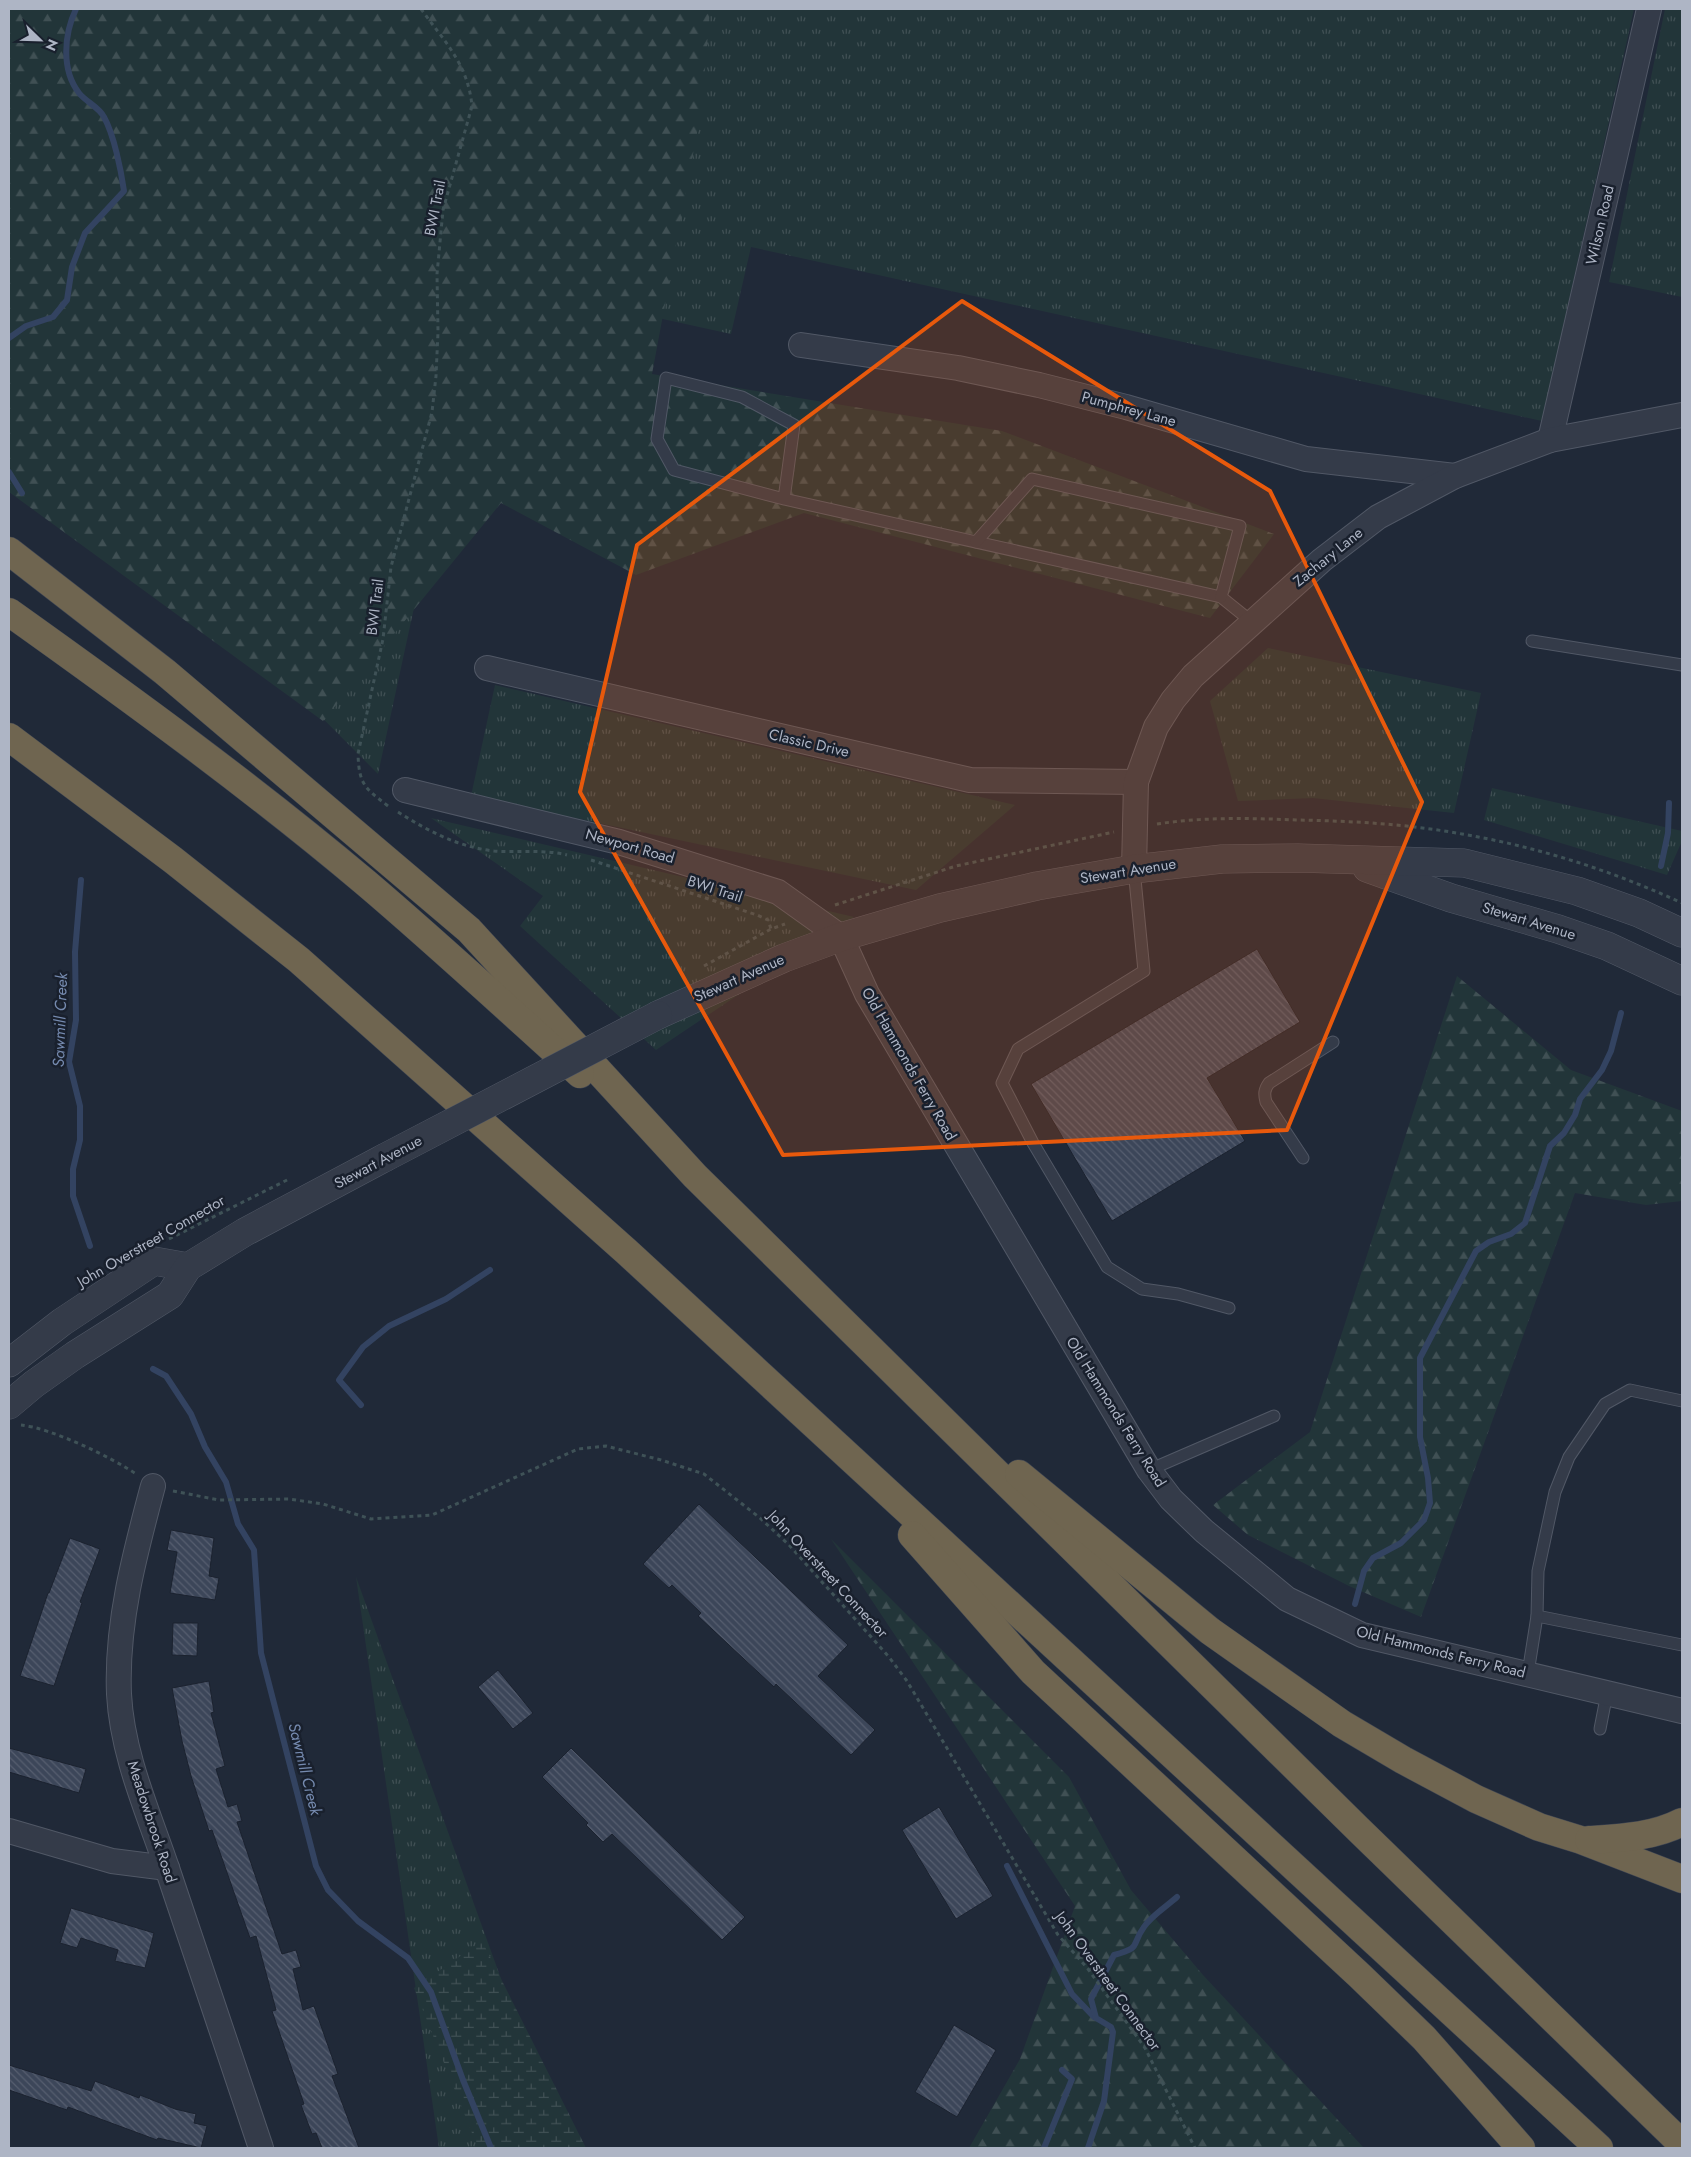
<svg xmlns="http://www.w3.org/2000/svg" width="1691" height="2157" font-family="Jost,sans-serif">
<defs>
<pattern id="grass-tufts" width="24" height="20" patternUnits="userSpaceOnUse" patternTransform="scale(1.25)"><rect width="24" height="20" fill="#223539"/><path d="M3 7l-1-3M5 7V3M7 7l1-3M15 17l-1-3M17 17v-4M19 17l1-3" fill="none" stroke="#405054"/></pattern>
<pattern id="forest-firs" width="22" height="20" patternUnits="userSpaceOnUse" patternTransform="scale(1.25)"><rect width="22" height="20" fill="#223539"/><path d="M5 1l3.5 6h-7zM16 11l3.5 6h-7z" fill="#405054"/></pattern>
<pattern id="wetland-marsh" width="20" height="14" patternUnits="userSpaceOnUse" patternTransform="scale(1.25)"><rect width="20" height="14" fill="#223539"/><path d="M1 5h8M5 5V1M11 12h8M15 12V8" fill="none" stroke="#405054"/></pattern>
<pattern id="building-back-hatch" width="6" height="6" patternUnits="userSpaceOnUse" patternTransform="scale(1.25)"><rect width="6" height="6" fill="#3c4659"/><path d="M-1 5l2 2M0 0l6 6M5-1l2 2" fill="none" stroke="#565e6f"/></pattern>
</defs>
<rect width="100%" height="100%" fill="#202938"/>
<g fill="url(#grass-tufts)">
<polygon points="9,9 1634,9 1542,421 751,247 731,334 485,280 378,774 9,403"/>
<polygon points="1665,9 1682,9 1682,297 1609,282"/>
<polygon points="1268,648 1481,693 1454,813 1313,798 1238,801 1210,701"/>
<polygon points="495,685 1015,805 916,890 471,796"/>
<polygon points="1492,788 1682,831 1682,841 1667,875 1484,820"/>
<polygon points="431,818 854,917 656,1050 520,926 543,896"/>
<polygon points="356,1577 562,2148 439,2148"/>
</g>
<g fill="url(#forest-firs)">
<polygon points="9,9 710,9 702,106 652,374 1002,431 1274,534 1210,618 804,513 636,575 501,503 323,721 9,492"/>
<polygon points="1457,976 1571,1070 1682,1111 1682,1201 1646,1205 1575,1193 1421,1617 1349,1586 1248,1535 1213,1505 1310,1432"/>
<polygon points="831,1539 1069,1777 1131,1890 1203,1975 1364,2148 969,2148 1020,2059 1075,1906"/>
</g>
<polygon fill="url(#wetland-marsh)" points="482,1941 586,2148 478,2148 414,1988"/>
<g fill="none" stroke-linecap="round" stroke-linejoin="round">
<g stroke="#334361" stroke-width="6">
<path d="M9 338 26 326 53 317 67 300 72 267 85 233 124 191C121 170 114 135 104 117 99 107 86 102 79 93 61 70 64 34 76 9"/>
<polyline points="9,472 22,493"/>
<polyline points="1661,866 1668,833 1669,803"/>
<polyline points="81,880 75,952 76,1020 69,1062 80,1106 80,1140 73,1169 73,1196 90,1246"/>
<polyline points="153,1369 166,1376 191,1414 205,1447 226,1482 238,1524 254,1550 261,1653 316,1866 328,1890 358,1921 408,1958 431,1992 463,2080 491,2148"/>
<polyline points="361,1405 339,1380 363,1347 389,1326 446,1299 490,1270"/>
<polyline points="1355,1604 1364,1571 1373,1558 1401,1543 1424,1520 1430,1503 1428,1478 1420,1437 1420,1358 1476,1251 1489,1242 1511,1234 1525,1223 1550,1146 1564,1133 1575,1115 1580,1099 1602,1070 1611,1051 1621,1013"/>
<polyline points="1007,1866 1072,1994 1094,2017"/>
<polyline points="1044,2148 1072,2079 1062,2070"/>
<path d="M1088 2148 1104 2101 1113 2032 1111 2027 1096 2018 1091 1999 1114 1955C1143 1947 1130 1946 1144 1927 1151 1916 1167 1906 1177 1897"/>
</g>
</g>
<g fill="url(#building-back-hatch)" stroke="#1b222f">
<polygon points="1257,949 1300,1022 1207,1078 1245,1141 1112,1221 1031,1084"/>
<polygon points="699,1504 848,1645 818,1676 875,1730 851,1755 776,1684 774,1687 698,1616 701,1613 672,1585 669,1588 643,1564"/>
<polygon points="171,1530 214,1538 209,1576 219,1578 215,1600 170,1593 177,1552 167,1550"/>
<polygon points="70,1538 100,1549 80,1602 82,1603 54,1686 20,1676 48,1593 49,1593"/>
<polygon points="173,1623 198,1623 197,1656 172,1655"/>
<polygon points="498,1670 533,1713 513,1729 478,1687"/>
<polygon points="209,1681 214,1712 211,1713 225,1766 216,1769 228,1807 237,1804 242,1821 237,1822 282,1954 296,1950 301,1967 293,1969 303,2010 314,2006 338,2074 332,2076 359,2148 322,2148 316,2133 312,2134 301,2105 304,2104 272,2011 276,2010 256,1936 250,1938 212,1830 209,1831 191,1776 182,1741 172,1688"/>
<polygon points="9,1748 86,1769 79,1793 9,1772"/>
<polygon points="571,1748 745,1917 722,1940 612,1834 603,1842 586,1825 588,1823 542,1777"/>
<polygon points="939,1807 993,1896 956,1919 902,1830"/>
<polygon points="71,1908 154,1933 145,1968 115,1961 118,1950 81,1938 77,1948 60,1943"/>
<polygon points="954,2025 996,2050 957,2117 915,2092"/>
<polygon points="9,2065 91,2091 95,2081 139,2098 140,2095 175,2109 196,2114 194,2123 207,2126 201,2148 158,2138 157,2140 68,2107 67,2110 9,2090"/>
</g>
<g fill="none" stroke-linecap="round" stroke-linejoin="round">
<defs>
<g id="service">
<polyline points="784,499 794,425 742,397 666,378 657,439 674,470 784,499 1221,597 1252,622"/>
<polyline points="976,542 1032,479 1240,526 1221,597"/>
<polyline points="1532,641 1682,665"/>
<polyline points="1134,869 1144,971 1018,1049 1002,1083 1033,1143 1107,1267 1142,1289 1178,1294 1229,1308"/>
<path d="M1303 1158 1266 1102C1264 1094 1264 1090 1269 1083L1333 1042"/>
<polyline points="1149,1470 1274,1416"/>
<polyline points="1537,1616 1682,1645"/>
<polyline points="1528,1673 1537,1616 1538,1571 1555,1492 1569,1457 1605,1404 1630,1390 1682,1401"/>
<polyline points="1600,1729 1607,1693"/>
</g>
<g id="minor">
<polyline points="801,345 958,368 1039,385 1126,407 1306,459 1455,476"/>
<polyline points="1550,440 1649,9"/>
<polyline points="487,668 970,780 1136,782"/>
<polyline points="405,790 619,842 778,892 841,937 867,994 1149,1470 1171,1499 1204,1531 1287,1599 1362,1635 1682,1711"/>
<polyline points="1134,869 1136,782 1156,727 1173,700 1193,676 1322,560 1378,517 1455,476 1550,440 1682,415"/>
<path d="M153 1486C135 1553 116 1623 119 1694 122 1754 148 1812 167 1868 199 1962 230 2055 261 2148"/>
<polyline points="9,1831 112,1861 167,1868"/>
</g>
<g id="tertiary">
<polyline points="1367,868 1451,898 1558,929 1607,946 1682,981"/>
<polyline points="658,1015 784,958 841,937 940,908 1037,886 1134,869 1222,859 1298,858 1464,863 1577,891 1639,913 1682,933"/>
<polyline points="9,1363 62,1322 154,1261 188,1267"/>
<polyline points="9,1405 34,1384 75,1355 170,1295 188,1267 245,1232 384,1158"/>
</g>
<g id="motorway">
<polyline points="9,551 165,672 469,930 695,1176 1358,1829 1682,2144"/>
<path d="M9 612C131 699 252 787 366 883 439 945 509 1010 580 1074"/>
<polyline points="9,737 173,860 299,960 627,1252 1599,2148"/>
<polyline points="1019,1474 1210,1631 1342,1724 1403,1760 1476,1799 1539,1827 1581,1840 1682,1879"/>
<polyline points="912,1535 1033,1672 1360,1976 1424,2038 1521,2148"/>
<path d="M1589 1840C1621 1838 1653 1837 1682 1822"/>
</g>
</defs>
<use href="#service" stroke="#515866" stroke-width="13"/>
<use href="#minor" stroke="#515866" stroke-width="26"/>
<use href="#tertiary" stroke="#515866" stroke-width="29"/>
<use href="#motorway" stroke="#3e4553" stroke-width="29"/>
<g stroke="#3f5257" stroke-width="3" stroke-dasharray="4 4" stroke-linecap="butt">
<path d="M388 806C365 788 359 785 358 754L383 639 391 567 432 412 436 376 438 332 437 274 443 210 472 106C468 64 444 41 421 9"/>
<path d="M398 812C428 831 458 847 494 851 518 853 543 849 567 855"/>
<path d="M1157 824C1203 817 1250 818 1296 820 1352 821 1408 824 1462 834 1538 847 1613 871 1682 903"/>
<polyline points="591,860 757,915 768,920 771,929"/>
<polyline points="835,905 956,866 1114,832"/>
<polyline points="704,966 771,929 785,924"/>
<polyline points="169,1239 289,1179"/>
<path d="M21 1425C51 1428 111 1457 136 1474"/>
<polyline points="173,1491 219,1500 289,1499 323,1504 371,1519 432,1515 578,1449 606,1446 661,1460 704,1474 760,1518 789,1545 889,1657 907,1681 1058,1935 1088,1969 1145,2048 1195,2148"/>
</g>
<use href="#service" stroke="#343b49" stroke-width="11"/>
<use href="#minor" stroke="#343b49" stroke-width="24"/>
<use href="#tertiary" stroke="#343b49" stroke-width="28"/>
<use href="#motorway" stroke="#6f6550" stroke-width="28"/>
<defs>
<polyline id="tertiary-bridge" points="384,1158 658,1015"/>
</defs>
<use href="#tertiary-bridge" stroke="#515866" stroke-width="29" stroke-linecap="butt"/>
<use href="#tertiary-bridge" stroke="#343b49" stroke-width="28"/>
</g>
<path fill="#e8590c" fill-opacity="0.2" stroke="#e8590c" stroke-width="4" stroke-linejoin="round" d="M962 301 1270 491 1422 802 1287 1130 783 1155 580 792 637 545Z"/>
<g text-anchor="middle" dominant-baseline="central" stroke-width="5" stroke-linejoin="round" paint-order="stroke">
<g font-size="15" fill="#aeb5c5" stroke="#19202d">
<text transform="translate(435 208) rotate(-79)">BWI Trail</text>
<text transform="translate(1600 225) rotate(-77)">Wilson Road</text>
<text transform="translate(1129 409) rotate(15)">Pumphrey Lane</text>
<text transform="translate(1328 557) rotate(-39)">Zachary Lane</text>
<text transform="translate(375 607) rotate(-83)">BWI Trail</text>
<text transform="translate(809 743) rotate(13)">Classic Drive</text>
<text transform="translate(630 846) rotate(16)">Newport Road</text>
<text transform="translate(1128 871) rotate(-9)">Stewart Avenue</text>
<text transform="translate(715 889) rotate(18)">BWI Trail</text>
<text transform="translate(1529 921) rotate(17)">Stewart Avenue</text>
<text transform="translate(739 978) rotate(-24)">Stewart Avenue</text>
<text transform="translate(909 1064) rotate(60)">Old Hammonds Ferry Road</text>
<text transform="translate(378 1162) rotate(-28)">Stewart Avenue</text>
<text transform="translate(151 1241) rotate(-30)">John Overstreet Connector</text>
<text transform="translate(1116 1412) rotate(58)">Old Hammonds Ferry Road</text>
<text transform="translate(828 1574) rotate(47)">John Overstreet Connector</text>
<text transform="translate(1441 1652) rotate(14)">Old Hammonds Ferry Road</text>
<text transform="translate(152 1822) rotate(72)">Meadowbrook Road</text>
<text transform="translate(1108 1981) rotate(54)">John Overstreet Connector</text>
</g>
<g font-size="16" font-style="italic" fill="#758aaf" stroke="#19202d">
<text transform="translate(60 1020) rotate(-88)">Sawmill Creek</text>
<text transform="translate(305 1769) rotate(76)">Sawmill Creek</text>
</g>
</g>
<rect width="1691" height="2157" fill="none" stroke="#aeb5c5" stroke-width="20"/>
<g transform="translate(40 40) rotate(113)" stroke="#19202d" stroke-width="4" paint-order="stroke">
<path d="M0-4L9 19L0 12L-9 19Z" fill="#aeb5c5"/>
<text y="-8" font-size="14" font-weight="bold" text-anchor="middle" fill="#aeb5c5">N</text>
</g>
</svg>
